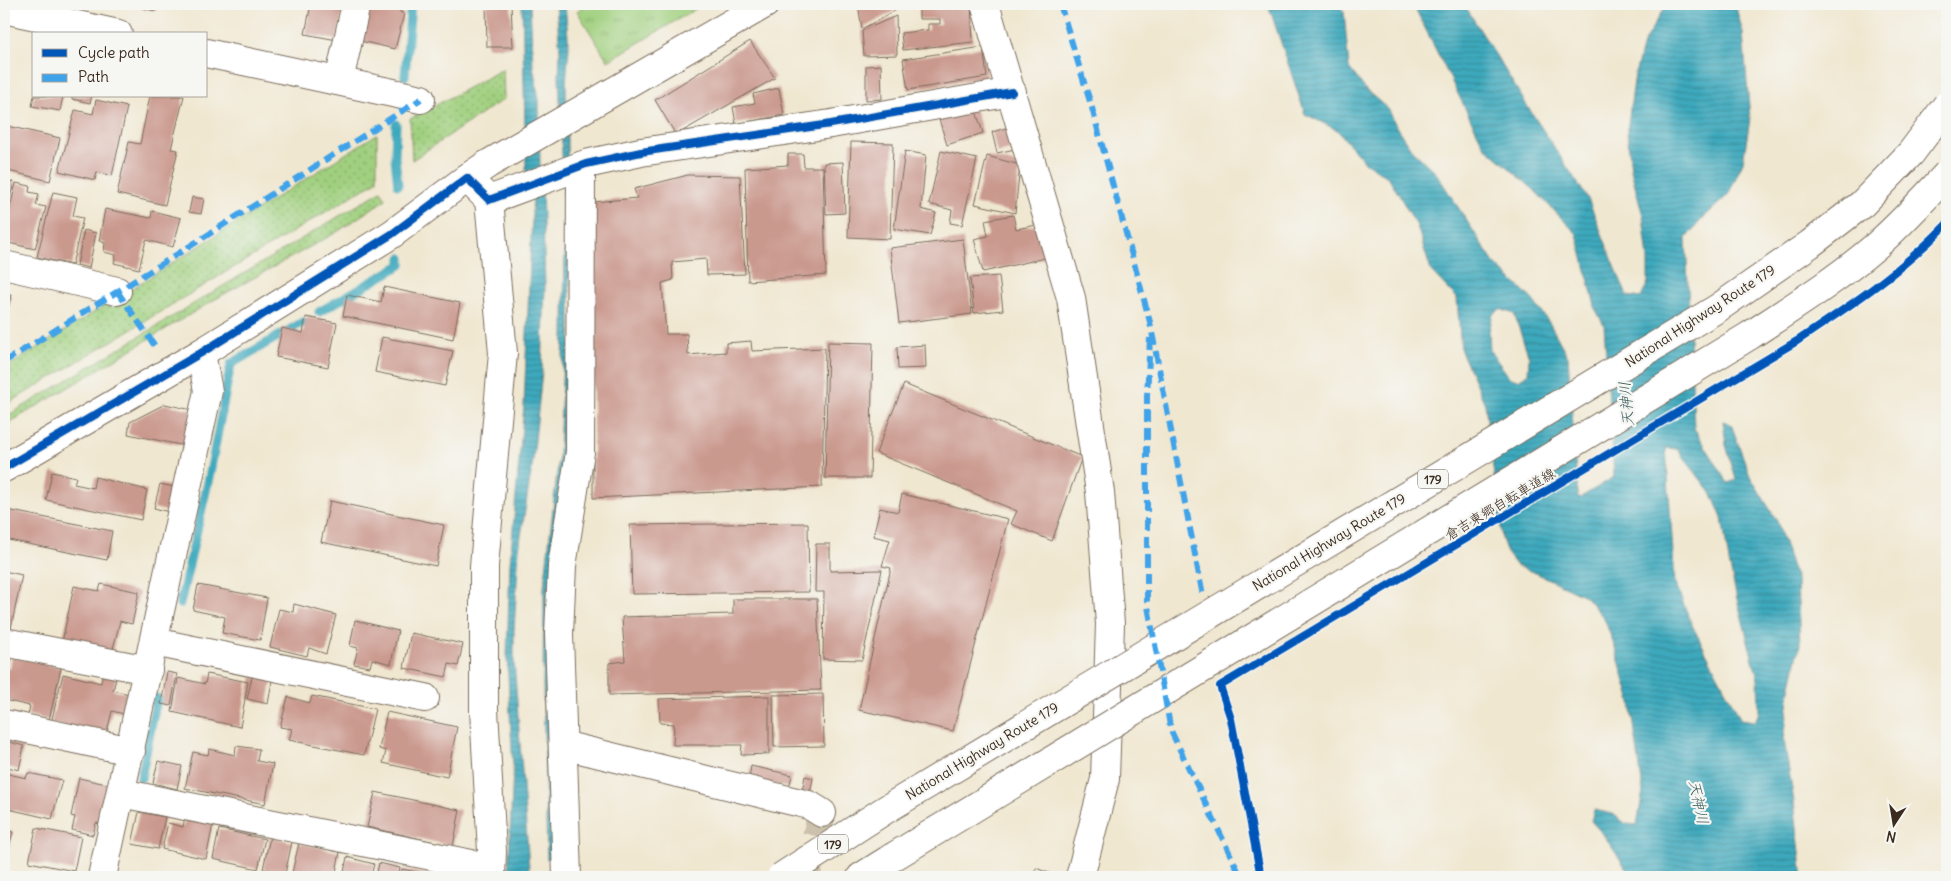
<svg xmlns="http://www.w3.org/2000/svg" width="1951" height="881" font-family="Delius,'Klee One',sans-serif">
<defs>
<pattern id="grass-dots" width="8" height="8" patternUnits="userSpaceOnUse" patternTransform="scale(1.25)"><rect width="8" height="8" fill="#a0d07f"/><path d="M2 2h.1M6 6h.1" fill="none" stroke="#84a967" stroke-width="1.8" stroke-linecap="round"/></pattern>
<pattern id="park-tufts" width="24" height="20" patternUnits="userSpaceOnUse" patternTransform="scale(1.25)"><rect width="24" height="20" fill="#a0d07f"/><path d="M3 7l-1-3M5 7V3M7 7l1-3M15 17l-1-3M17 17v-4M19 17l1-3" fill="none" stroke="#84a967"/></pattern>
<pattern id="water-rules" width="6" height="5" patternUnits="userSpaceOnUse" patternTransform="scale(1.25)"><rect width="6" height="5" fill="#3da9bd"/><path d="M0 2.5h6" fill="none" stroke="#348a99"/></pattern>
</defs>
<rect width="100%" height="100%" fill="#f6f6f2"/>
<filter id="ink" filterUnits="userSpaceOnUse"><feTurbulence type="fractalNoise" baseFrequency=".02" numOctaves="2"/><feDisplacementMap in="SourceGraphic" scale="10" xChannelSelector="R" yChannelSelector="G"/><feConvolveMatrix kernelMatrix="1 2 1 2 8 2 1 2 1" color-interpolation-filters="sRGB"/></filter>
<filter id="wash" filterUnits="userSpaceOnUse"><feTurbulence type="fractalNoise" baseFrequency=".0096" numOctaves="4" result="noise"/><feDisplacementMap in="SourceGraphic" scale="20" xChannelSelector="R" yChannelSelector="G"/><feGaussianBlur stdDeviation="1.12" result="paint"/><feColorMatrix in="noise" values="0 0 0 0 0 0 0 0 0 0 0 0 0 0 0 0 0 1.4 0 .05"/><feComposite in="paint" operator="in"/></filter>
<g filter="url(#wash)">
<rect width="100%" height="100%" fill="#f0e7d0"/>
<g fill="url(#grass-dots)" stroke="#6e7d4e">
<polygon points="503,69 504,99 412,160 410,119"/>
<polygon points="377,134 377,181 4,406 4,369"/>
<polygon points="381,191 386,199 337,232 219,297 4,426 4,418"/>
</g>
<polygon fill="url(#park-tufts)" stroke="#6e7d4e" points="589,4 704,4 608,61 577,11"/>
<g fill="url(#water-rules)" stroke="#3c6a6e" fill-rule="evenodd">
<polygon points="522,4 530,4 533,66 539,100 540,167 542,187 545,286 542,372 533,460 519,548 514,630 514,661 529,867 528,877 508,877 513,769 507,656 510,563 524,405 533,191 526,170"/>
<polygon points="556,4 565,4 569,48 566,83 571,359 566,454 559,512 554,860 547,860 543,684 544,588 559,456 564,334 565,231 559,76 560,51"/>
<path d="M1268 4H1338L1344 12 1349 68 1366 90 1389 110 1397 128 1411 149 1436 173 1494 263 1532 299 1550 324 1568 357 1578 499 1614 477 1604 325 1596 310 1577 234 1533 189 1484 146 1413 4H1464L1526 104 1588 199 1627 296 1641 298 1648 282V259L1643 216 1631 170 1627 131 1635 74 1643 44 1661 13 1668 4H1735L1743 33 1750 119 1743 162 1728 195 1702 219 1686 238 1694 428 1728 483 1736 480 1726 445 1723 421 1731 424 1750 476 1777 521 1797 583 1800 644 1790 690 1784 740 1794 802 1803 877H1632L1603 834 1591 821 1594 810 1613 814 1626 824 1637 825 1643 791 1631 702 1616 650 1604 618 1585 596 1538 574 1517 566 1507 553 1502 539 1485 404 1461 351 1457 298 1431 271 1417 226 1389 178 1365 162 1337 130 1305 114ZM1500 309 1514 314 1529 357 1528 374 1518 380 1510 378 1490 351 1489 331 1493 314ZM1666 448 1677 449 1712 494 1722 518 1729 562 1737 599 1758 679 1759 712 1755 722 1741 720 1693 627 1675 583Z"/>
</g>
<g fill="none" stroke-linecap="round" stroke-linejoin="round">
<g stroke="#3da9bd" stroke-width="9">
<polyline points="405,76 411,4"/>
<polyline points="396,124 395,158 398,185"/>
<polyline points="319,312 401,265 401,258"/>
<polyline points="180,604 209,478 231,364 303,322"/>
<polyline points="141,778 157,698"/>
</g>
</g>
<g id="blocks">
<g fill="#ca998e">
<polygon points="124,4 157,4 156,11"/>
<polygon points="311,4 344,4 337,40 305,34"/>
<polygon points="369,4 401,4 400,12 404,14 395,49 360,41"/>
<polygon points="486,4 511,4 513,47 487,47"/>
<polygon points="858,4 907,4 862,29"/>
<polygon points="944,4 971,4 973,42 903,50 901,33 928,30 928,24 940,24 940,19 919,19 919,5"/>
<polygon points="896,16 897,55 864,56 862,31"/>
<polygon points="750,41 775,78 676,135 655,100"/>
<polygon points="983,47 987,77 908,90 903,59"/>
<polygon points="881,65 882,99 866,100 866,66"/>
<polygon points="779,88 784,115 736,124 733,107 755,103 753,94"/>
<polygon points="34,96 63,96 60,111 32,106"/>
<polygon points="72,96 92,96 90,103 72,99"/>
<polygon points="150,96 184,96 171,149 178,150 165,205 117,194 129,142 140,144"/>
<polygon points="96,100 127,107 112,176 97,172 95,180 59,171 75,110 93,114"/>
<polygon points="974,105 983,133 947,145 938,116"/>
<polygon points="7,126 60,138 50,181 4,170 4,138"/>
<polygon points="1010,127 1015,149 997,153 992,132"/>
<polygon points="851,142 893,143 890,239 848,237"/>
<polygon points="905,151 926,155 921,209 936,213 930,235 894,229"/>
<polygon points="941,151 977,159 962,225 950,223 952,210 929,204"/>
<polygon points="788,154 803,154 804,167 823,167 826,275 748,281 745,168 788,165"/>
<polygon points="987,156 1020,165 1015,213 975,204"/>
<polygon points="843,162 845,213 826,214 824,163"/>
<polygon points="688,175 740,176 745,274 707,275 706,259 672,262 673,280 662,283 666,334 687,334 688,355 726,352 726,343 751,341 752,351 825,348 822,487 593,498 593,202 637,198 634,189"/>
<polygon points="4,180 14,182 4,221"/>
<polygon points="16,183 30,186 29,192 39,194 36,205 46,207 35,249 4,242 4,233"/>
<polygon points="53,192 77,197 73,216 83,218 72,265 37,257"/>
<polygon points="192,197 204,199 201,214 189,212"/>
<polygon points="105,209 151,218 152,211 181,218 173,247 146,240 139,269 114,263 116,255 104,252 105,243 99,241"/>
<polygon points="1013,215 1016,229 1037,225 1045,258 983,272 974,239 988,236 985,220"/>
<polygon points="84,230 96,233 89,268 77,265"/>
<polygon points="963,239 972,314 899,323 890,248"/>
<polygon points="999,276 1003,310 974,313 970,278"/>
<polygon points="384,287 460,303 453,339 343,316 347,295 381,302"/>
<polygon points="4,294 11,295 5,325 4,325"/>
<polygon points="306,317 337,323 328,367 276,357 282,328 303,333"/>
<polygon points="382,337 453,351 445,386 375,372"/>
<polygon points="828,342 873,343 870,478 825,478"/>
<polygon points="925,345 926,368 898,369 897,347"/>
<polygon points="904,384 1082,457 1052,541 1011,524 1017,511 876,453"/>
<polygon points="165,404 192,410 185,446 128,434 130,422"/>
<polygon points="52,472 76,477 74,484 93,488 95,477 147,490 141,520 46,500"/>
<polygon points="160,484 174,487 169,512 154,508"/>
<polygon points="902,494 1008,519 953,731 859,710 891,568 882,566 890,540 873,536 880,508 898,512"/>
<polygon points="330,501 444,525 436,566 321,542"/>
<polygon points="7,510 112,531 107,560 4,539 4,515 6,515"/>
<polygon points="808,523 809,592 632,594 630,525"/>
<polygon points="816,544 830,544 830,571 882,570 862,660 823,659 824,592 815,592"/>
<polygon points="4,571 22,575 10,633 4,631"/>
<polygon points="101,584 139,592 132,624 120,621 112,653 62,642 74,586 99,591"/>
<polygon points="198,585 267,598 260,640 222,633 225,617 193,610"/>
<polygon points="733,599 817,599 821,690 609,695 609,663 625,661 622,617 733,614"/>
<polygon points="294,604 336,615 326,654 309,648 307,656 270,647 279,609 293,612"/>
<polygon points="355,620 398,631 391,664 372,659 370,667 354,664 358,648 350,646"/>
<polygon points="411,633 463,644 458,666 449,664 446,677 404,668"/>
<polygon points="12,656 61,668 49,720 28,715 30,706 4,700 4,668 10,669"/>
<polygon points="103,672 117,675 113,690 129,694 124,714 112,711 106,736 51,723 63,674 101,683"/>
<polygon points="167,672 177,674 171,706 161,704"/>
<polygon points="207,674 248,682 240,727 172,712 178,678 205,684"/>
<polygon points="252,677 272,681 268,704 247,699"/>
<polygon points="823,694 824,746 774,747 773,695"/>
<polygon points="312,696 375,709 364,755 289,740 292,729 280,727 288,697 310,703"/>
<polygon points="769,696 769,754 741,755 742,745 673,745 674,724 660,723 659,699"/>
<polygon points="387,712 457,727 447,777 383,763 386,751 379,749"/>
<polygon points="6,741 24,746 19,770 4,766"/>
<polygon points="236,746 259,749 257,761 273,764 265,804 185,788 193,752 208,755 209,749 235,755"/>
<polygon points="158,761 182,766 177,789 153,783"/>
<polygon points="751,766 792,775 789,788 749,779"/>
<polygon points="4,773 26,778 28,773 62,780 52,819 4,808"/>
<polygon points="805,776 813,778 810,794 802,792"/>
<polygon points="79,778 111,785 102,824 96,823 93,835 72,830 75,817 71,816"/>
<polygon points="375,792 460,810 453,846 367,827"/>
<polygon points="139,812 165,817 158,849 132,844"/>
<polygon points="185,818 213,824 206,859 162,849 168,823 183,827"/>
<polygon points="36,828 81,837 74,871 29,862"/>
<polygon points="219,829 265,839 258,869 213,859"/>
<polygon points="4,830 13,832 4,866"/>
<polygon points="270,837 292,842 285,874 263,869"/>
<polygon points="299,843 340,852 335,877 291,877"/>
<polygon points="347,857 374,864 371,877 343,877"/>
<polygon points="379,863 400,868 398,877 376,877"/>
<polygon points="1036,868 1059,877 1032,877"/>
<polygon points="402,869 436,876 436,877 401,877"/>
</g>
</g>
</g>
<g filter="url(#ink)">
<use href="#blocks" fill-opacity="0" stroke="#7a6c5c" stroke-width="1"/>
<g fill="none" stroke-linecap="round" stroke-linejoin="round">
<polyline stroke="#ccc1ac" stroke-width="28" stroke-dasharray="28 14" stroke-linecap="butt" points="806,877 822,813"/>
<defs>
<g id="minor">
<polyline points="985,4 1071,298 1100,492 1110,624 1105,779 1080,877"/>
<polyline points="4,9 118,34"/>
<polyline points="206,53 421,99"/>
<polyline points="339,81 356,4"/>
<polyline points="467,178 488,164 765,4"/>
<polyline points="489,200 503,353 484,566 484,710 492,851 491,877"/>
<polyline points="4,265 117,291"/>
<polyline points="4,468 201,353 392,234 467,178 489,200 586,164 641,152 831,124 1012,92"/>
<polyline points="4,642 148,670"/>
<polyline points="154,642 425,698"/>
<polyline points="4,724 131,751"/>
<polyline points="563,745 809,805 822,813"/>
<polyline points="121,793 491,868"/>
<polyline points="102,877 208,391 201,353"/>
<polyline points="567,877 559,634 562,566 580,452 581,166"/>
</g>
<polyline id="highway" points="861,877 893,857"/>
</defs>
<use href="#minor" stroke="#7a6c5c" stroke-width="30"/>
<use href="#highway" stroke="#7a6c5c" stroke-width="30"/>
<use href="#minor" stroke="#fff" stroke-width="28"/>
<use href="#highway" stroke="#fff" stroke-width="28"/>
<defs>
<g id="highway-bridge">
<path d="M893 857 1749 336C1793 307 1838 279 1877 245 1902 223 1925 198 1947 174"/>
<polyline points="781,877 885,810 1718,308 1810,244 1862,204 1911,153 1947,105"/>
</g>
</defs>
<use href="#highway-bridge" stroke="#7a6c5c" stroke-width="30" stroke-linecap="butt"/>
<use href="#highway-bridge" stroke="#fff" stroke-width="28"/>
<g stroke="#3fa3ea" stroke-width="6" stroke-dasharray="12 6" stroke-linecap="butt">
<polyline points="1060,4 1092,108 1150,322 1203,596"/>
<polyline points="117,291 155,346"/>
<polyline points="1150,338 1147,396 1147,601 1171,731 1241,877"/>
<polyline points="4,362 184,250 421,99"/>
</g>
<defs>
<g id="cycleway">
<polyline points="4,468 201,353 392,234 467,178 489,200 586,164 641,152 831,124 1012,92"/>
<path d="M1261 877 1231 719 1220 686 1797 341C1851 305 1902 271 1947 224"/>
</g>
</defs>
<use href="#cycleway" stroke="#f6f6f2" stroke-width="11"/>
<use href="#cycleway" stroke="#0057b8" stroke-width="8"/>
</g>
</g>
<g text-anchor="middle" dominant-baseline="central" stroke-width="4.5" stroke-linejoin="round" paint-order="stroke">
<g fill="#f6f6f2" stroke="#73675e" stroke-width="1">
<rect x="1418" y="469.5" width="30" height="19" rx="4"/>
<rect x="818" y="834.5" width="30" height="19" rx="4"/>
</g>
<g font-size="12" font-weight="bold" fill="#3b2a1e">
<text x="1433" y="479">179</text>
<text x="833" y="844">179</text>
</g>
<g font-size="14" fill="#3b2a1e" stroke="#f6f6f2">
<text transform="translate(1700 316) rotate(-33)">National Highway Route 179</text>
<text transform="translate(1500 504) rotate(-31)">倉吉東郷自転車道線</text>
<text transform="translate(1329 542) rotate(-31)">National Highway Route 179</text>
<text transform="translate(982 751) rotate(-31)">National Highway Route 179</text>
</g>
<g font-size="15" font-style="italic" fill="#3c5d5e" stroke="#f6f6f2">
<text transform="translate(1626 404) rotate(-95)">天神川</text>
<text transform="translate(1699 802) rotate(78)">天神川</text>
</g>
</g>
<rect width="1951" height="881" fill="none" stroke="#f6f6f2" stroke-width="20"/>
<rect x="32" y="32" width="175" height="65" fill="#f6f6f2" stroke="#aba49d"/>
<rect x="42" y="49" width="25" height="8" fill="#0057b8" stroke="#aba49d"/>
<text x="78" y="58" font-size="15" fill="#3b2a1e">Cycle path</text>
<rect x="42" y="74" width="25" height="8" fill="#3fa3ea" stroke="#aba49d"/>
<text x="78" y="82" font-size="15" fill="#3b2a1e">Path</text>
<g transform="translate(1894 824) rotate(192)" stroke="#f6f6f2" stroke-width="4" paint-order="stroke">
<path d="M0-4L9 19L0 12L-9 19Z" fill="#3b2a1e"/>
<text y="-8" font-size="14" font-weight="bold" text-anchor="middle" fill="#3b2a1e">N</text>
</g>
</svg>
